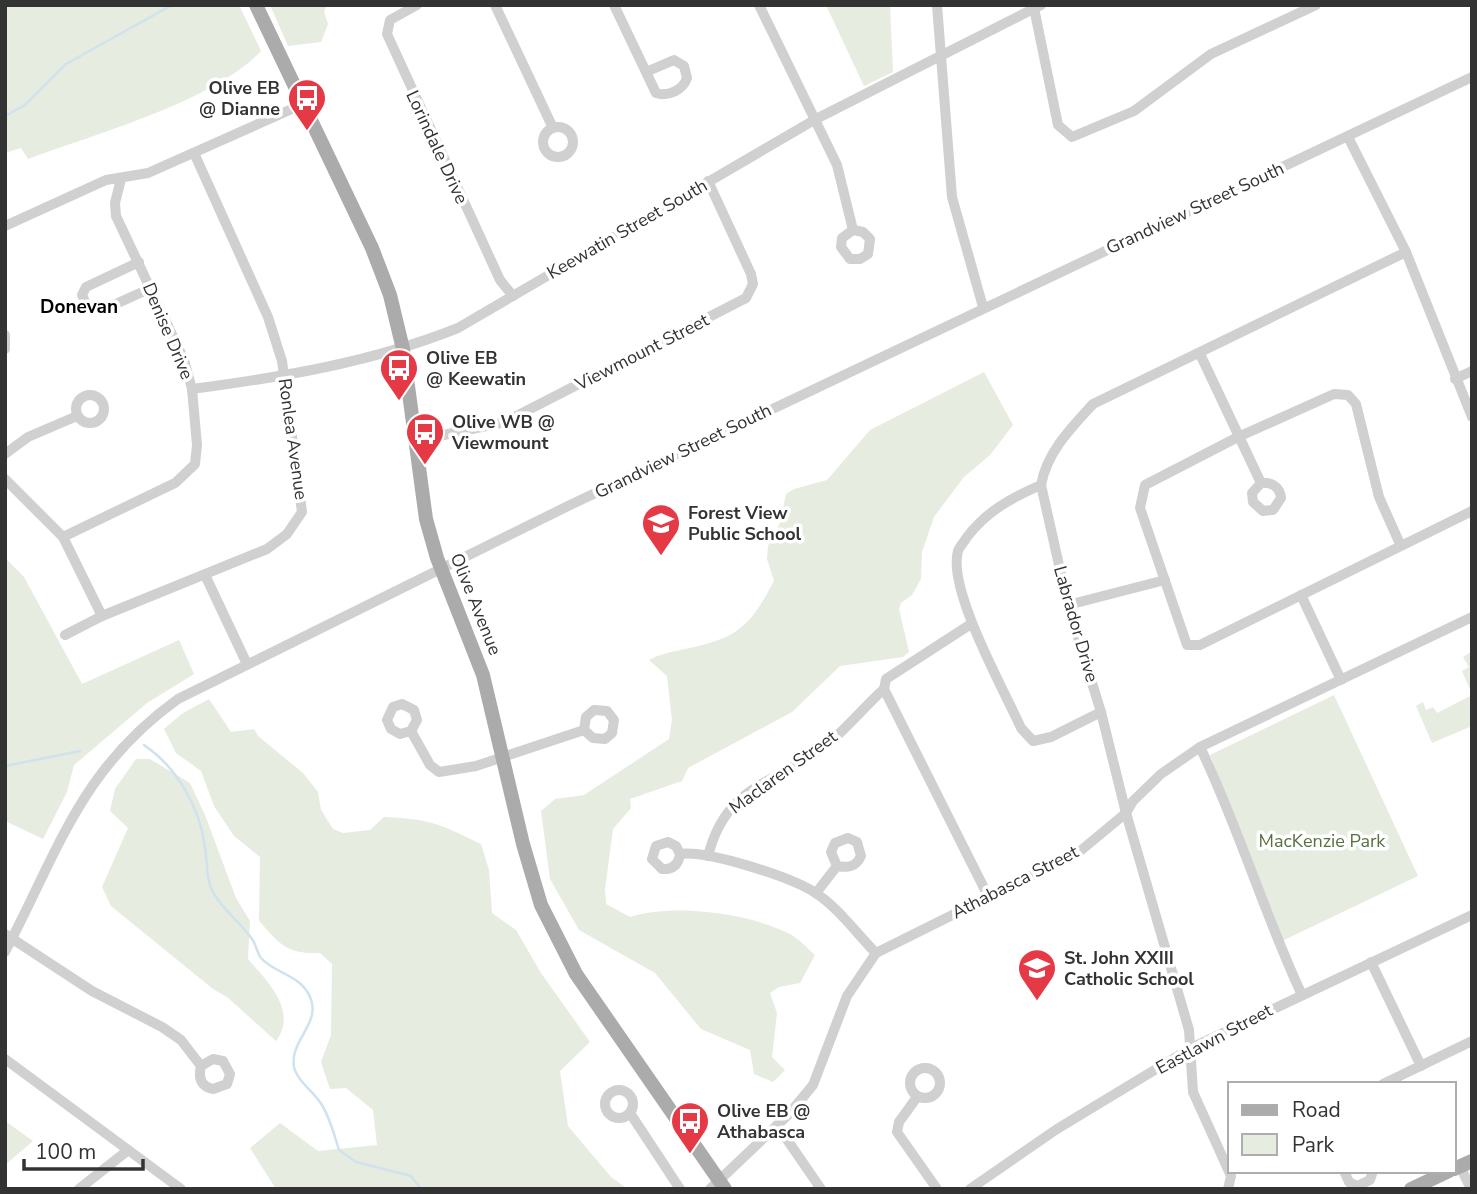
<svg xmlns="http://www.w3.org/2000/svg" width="1477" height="1194" font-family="'Nunito Sans',sans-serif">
<rect width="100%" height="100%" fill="#fff"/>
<g fill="#e6ecdf">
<path d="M5 5H239L261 51C215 101 93 135 28 159L21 148 5 153Z"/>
<polygon points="270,5 327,5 324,12 328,24 321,42 288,46"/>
<polygon points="826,5 890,5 893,72 864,86"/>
<path d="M984 372 1013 425 990 455 964 477 934 517 922 552 921 579 912 595 901 603 899 609 909 652 903 657 840 666 792 712 688 768 682 781 630 799 631 808 613 829 605 889 606 904 630 917C673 903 749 913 790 934 799 939 807 948 815 955L800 983 779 987 770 993 777 1013 772 1057 785 1070 773 1082 754 1074 750 1050 701 1029 655 973 579 930 550 879 541 811 555 799 584 795 669 739 672 720 667 676 649 660C662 653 676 651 690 648 740 637 751 624 774 581L767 559 768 546 780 523 786 494 794 489 827 480 870 430Z"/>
<polygon points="5,558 24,577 82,684 179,640 194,674 147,703 74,765 67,792 43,839 5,821"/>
<polygon points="1471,652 1472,654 1472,694 1462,671 1469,667 1463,657"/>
<polygon points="1334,695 1418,876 1282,941 1210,755"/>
<polygon points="1472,695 1472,726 1432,743 1416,706 1423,702 1426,710 1433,707 1437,713"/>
<path d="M209 699 231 732 254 729 258 736 303 773 318 792 321 810 333 829 343 833 370 830 384 817C430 819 440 824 481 844L489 870 492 913 516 930 541 973 590 1042 560 1071 568 1126 611 1177 628 1189H276L250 1148 280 1123 318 1151 377 1145 373 1110 346 1088 330 1089 321 1062 331 1035 332 964 320 953C286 954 281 945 259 921L260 857 234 836 214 806 201 771 176 753 164 729 183 713Z"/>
<path d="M136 759H150L190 783 205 815 236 898 250 921 248 959C268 982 298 1011 276 1041L227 997 213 989 111 906 102 887 128 828 110 811 115 789Z"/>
<polygon points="5,1121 33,1141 5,1165"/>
</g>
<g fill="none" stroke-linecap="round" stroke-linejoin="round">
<g stroke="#cfe2ee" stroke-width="2.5">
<polyline points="5,116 25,105 66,64 172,5"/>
<path d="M144 745C177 767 200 808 205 847 208 863 205 879 214 894 224 911 241 923 252 939 256 944 257 953 261 958 273 972 298 975 308 993 325 1022 289 1039 294 1067 297 1081 315 1093 322 1105 331 1120 334 1135 339 1150L356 1162 411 1176 421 1189"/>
<polyline points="5,766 80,751"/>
</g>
<g stroke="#d0d0d0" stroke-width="10">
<polyline points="417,5 390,20 387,34 500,280 513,296"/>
<polyline points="495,5 553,128"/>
<path d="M614 5 656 93C668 97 683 90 687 78L684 66 674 60 646 72"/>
<polyline points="759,5 837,165 853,230 863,232 870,239 868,254 860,259 850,259 841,247 842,238 853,230"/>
<polyline points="937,5 952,197 983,307"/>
<polyline points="1034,8 1058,125 1072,137 1134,111 1211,54 1316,5"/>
<circle cx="558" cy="142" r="15"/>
<polyline points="1348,137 1406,252 1472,417"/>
<polyline points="5,226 106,180 148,173 303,104"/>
<polyline points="139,262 86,287 82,295 88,308 107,308 151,288"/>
<polyline points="5,335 5,349"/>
<path d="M1200 354 1261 483C1272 482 1280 487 1281 498L1273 510 1263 511 1253 502 1252 493 1261 483"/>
<polyline points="1455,379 1472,371"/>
<path d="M192 389C283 377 373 362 458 328L816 119 1041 5"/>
<circle cx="90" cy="409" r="14"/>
<polyline points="415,441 505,422 746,298 753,284 751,274 708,181"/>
<polyline points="5,454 28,437 77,416"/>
<polyline points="5,479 63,537 102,616"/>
<path d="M1041 485C1011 498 987 511 967 537 965 541 959 547 958 551 947 589 1004 690 1021 728L1033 741 1051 737 1101 712"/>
<polyline points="63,537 175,483 195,464 197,445 192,389 184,360 116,216 115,203 121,179"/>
<polyline points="1400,544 1379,497 1356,404 1348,395 1334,394 1238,437 1145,485 1140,508 1187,645 1200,645 1472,511"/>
<polyline points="205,575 247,664"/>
<polyline points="1301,595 1341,680"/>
<polyline points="1068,605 1165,580"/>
<polyline points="65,635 102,616 267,549 287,534 302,512 282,361 268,317 194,153"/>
<polyline points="884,689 988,896"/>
<polyline points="411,731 400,734 391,729 387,720 393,707 402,704 414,710 417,720 411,731 430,765 439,772 476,766 584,730 586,717 594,710 607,711 614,720 612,733 605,739 593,738 584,730"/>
<path d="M1200 747C1239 828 1264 914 1302 995"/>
<path d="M680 854C679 864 673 870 662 869L652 859 656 846 668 842 676 846 680 854C708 850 790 877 814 892 837 906 857 934 876 953"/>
<path d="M708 856C727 781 778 785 830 742 849 726 865 706 884 689L886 679 971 624"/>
<path d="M816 893 837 866 831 852 835 843 848 838 857 842 861 856C856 867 848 868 837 866"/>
<path d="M5 934 92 991 162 1027 181 1040 201 1066 213 1059 223 1061 230 1074 227 1084 213 1089C201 1086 198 1078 201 1066"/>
<path d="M5 952C58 852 80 769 178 699L568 506 1472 77"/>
<polyline points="1371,962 1421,1066"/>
<polyline points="5,1059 181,1189"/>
<circle cx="925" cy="1083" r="15"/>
<polyline points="1383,1084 1472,1041"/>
<circle cx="619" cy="1104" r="14"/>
<polyline points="917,1097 899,1122 897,1132 937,1189"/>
<polyline points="630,1113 680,1189"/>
<polyline points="777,1125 821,1189"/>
<polyline points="1460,1166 1471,1189"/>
<polyline points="1344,1171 1349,1182 1357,1186 1370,1180 1373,1171"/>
<polyline points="79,1189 127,1151"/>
<polyline points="710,1189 789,1114 813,1085 847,996 876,953 1079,852 1126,813 1133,801 1161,774 1200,747 1472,617"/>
<polyline points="970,1189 1057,1129 1191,1048 1472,915"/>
<path d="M1228 1189 1231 1176 1193 1092 1189 1030 1126 813 1101 712 1068 605 1041 485C1047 452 1071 428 1093 404L1406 252"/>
</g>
<g stroke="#ababab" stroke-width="14">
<polyline points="256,5 372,248 390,295 403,349 426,519 437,558 483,675 523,844 541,905 576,974 725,1189"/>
<polyline points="1454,1169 1472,1161"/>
<polyline points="1411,1189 1449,1171"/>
</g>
</g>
<defs>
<symbol id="bus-pin" viewBox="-11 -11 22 30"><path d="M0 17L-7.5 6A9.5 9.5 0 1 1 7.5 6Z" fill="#e63946" stroke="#fff"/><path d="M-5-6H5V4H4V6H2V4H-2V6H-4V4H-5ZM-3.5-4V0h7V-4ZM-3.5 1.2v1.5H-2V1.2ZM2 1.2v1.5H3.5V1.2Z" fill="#fff"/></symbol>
<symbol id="school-pin" viewBox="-11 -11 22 30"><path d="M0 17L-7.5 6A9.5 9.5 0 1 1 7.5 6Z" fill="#e63946" stroke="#fff"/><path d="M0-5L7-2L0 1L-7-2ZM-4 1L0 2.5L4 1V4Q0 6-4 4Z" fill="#fff"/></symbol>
</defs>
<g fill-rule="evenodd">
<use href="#bus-pin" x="285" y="76" width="44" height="60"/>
<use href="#bus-pin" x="377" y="346" width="44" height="60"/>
<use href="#bus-pin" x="403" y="410" width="44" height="60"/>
<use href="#school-pin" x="639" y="501" width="44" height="60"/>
<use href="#school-pin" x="1015" y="946" width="44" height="60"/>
<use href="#bus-pin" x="668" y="1099" width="44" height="60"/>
</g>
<g text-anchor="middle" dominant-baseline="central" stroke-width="7" stroke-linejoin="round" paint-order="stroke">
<g font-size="18" font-weight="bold" fill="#333" stroke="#fff" text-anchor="start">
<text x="280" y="88" text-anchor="end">Olive EB<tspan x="280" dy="21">@ Dianne</tspan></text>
<text x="426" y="358">Olive EB<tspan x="426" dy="21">@ Keewatin</tspan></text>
<text x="452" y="422">Olive WB @<tspan x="452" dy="21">Viewmount</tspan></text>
<text x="688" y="513">Forest View<tspan x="688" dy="21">Public School</tspan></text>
<text x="1064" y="958">St. John XXIII<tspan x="1064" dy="21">Catholic School</tspan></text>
<text x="717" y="1111">Olive EB @<tspan x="717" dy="21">Athabasca</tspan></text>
</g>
<g font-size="18" fill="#333" stroke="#fff">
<text transform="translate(437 147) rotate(65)">Lorindale Drive</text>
<text transform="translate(1195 208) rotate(-25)">Grandview Street South</text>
<text transform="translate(627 229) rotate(-30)">Keewatin Street South</text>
<text transform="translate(168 331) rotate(67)">Denise Drive</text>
<text transform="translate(642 352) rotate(-27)">Viewmount Street</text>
<text transform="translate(293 439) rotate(82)">Ronlea Avenue</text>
<text transform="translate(683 451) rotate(-26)">Grandview Street South</text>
<text transform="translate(476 604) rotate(68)">Olive Avenue</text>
<text transform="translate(1076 624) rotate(74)">Labrador Drive</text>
<text transform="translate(783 772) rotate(-36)">Maclaren Street</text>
<text transform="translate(1015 882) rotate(-27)">Athabasca Street</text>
<text transform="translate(1214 1039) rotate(-28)">Eastlawn Street</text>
</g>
<g font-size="18" fill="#56703f" stroke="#fff">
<text x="1322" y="841">MacKenzie Park</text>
</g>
<g font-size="19" font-weight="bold" fill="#000" stroke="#fff">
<text x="79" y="307">Donevan</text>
</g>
</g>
<rect width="1477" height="1194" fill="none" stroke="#333333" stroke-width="14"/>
<rect x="1228" y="1082" width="228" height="91" fill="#ffffff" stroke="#adadad" stroke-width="2"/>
<rect x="1242" y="1105" width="35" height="10" fill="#ababab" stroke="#adadad" stroke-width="2"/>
<text x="1292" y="1117" font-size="21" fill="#333333">Road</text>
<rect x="1242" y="1134" width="35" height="21" fill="#e6ecdf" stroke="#adadad" stroke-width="2"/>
<text x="1292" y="1152" font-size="21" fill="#333333">Park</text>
<path d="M24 1159v10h119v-10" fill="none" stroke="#333333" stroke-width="3.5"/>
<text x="35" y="1159" font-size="21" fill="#333333" stroke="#ffffff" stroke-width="5" paint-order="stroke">100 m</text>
</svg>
